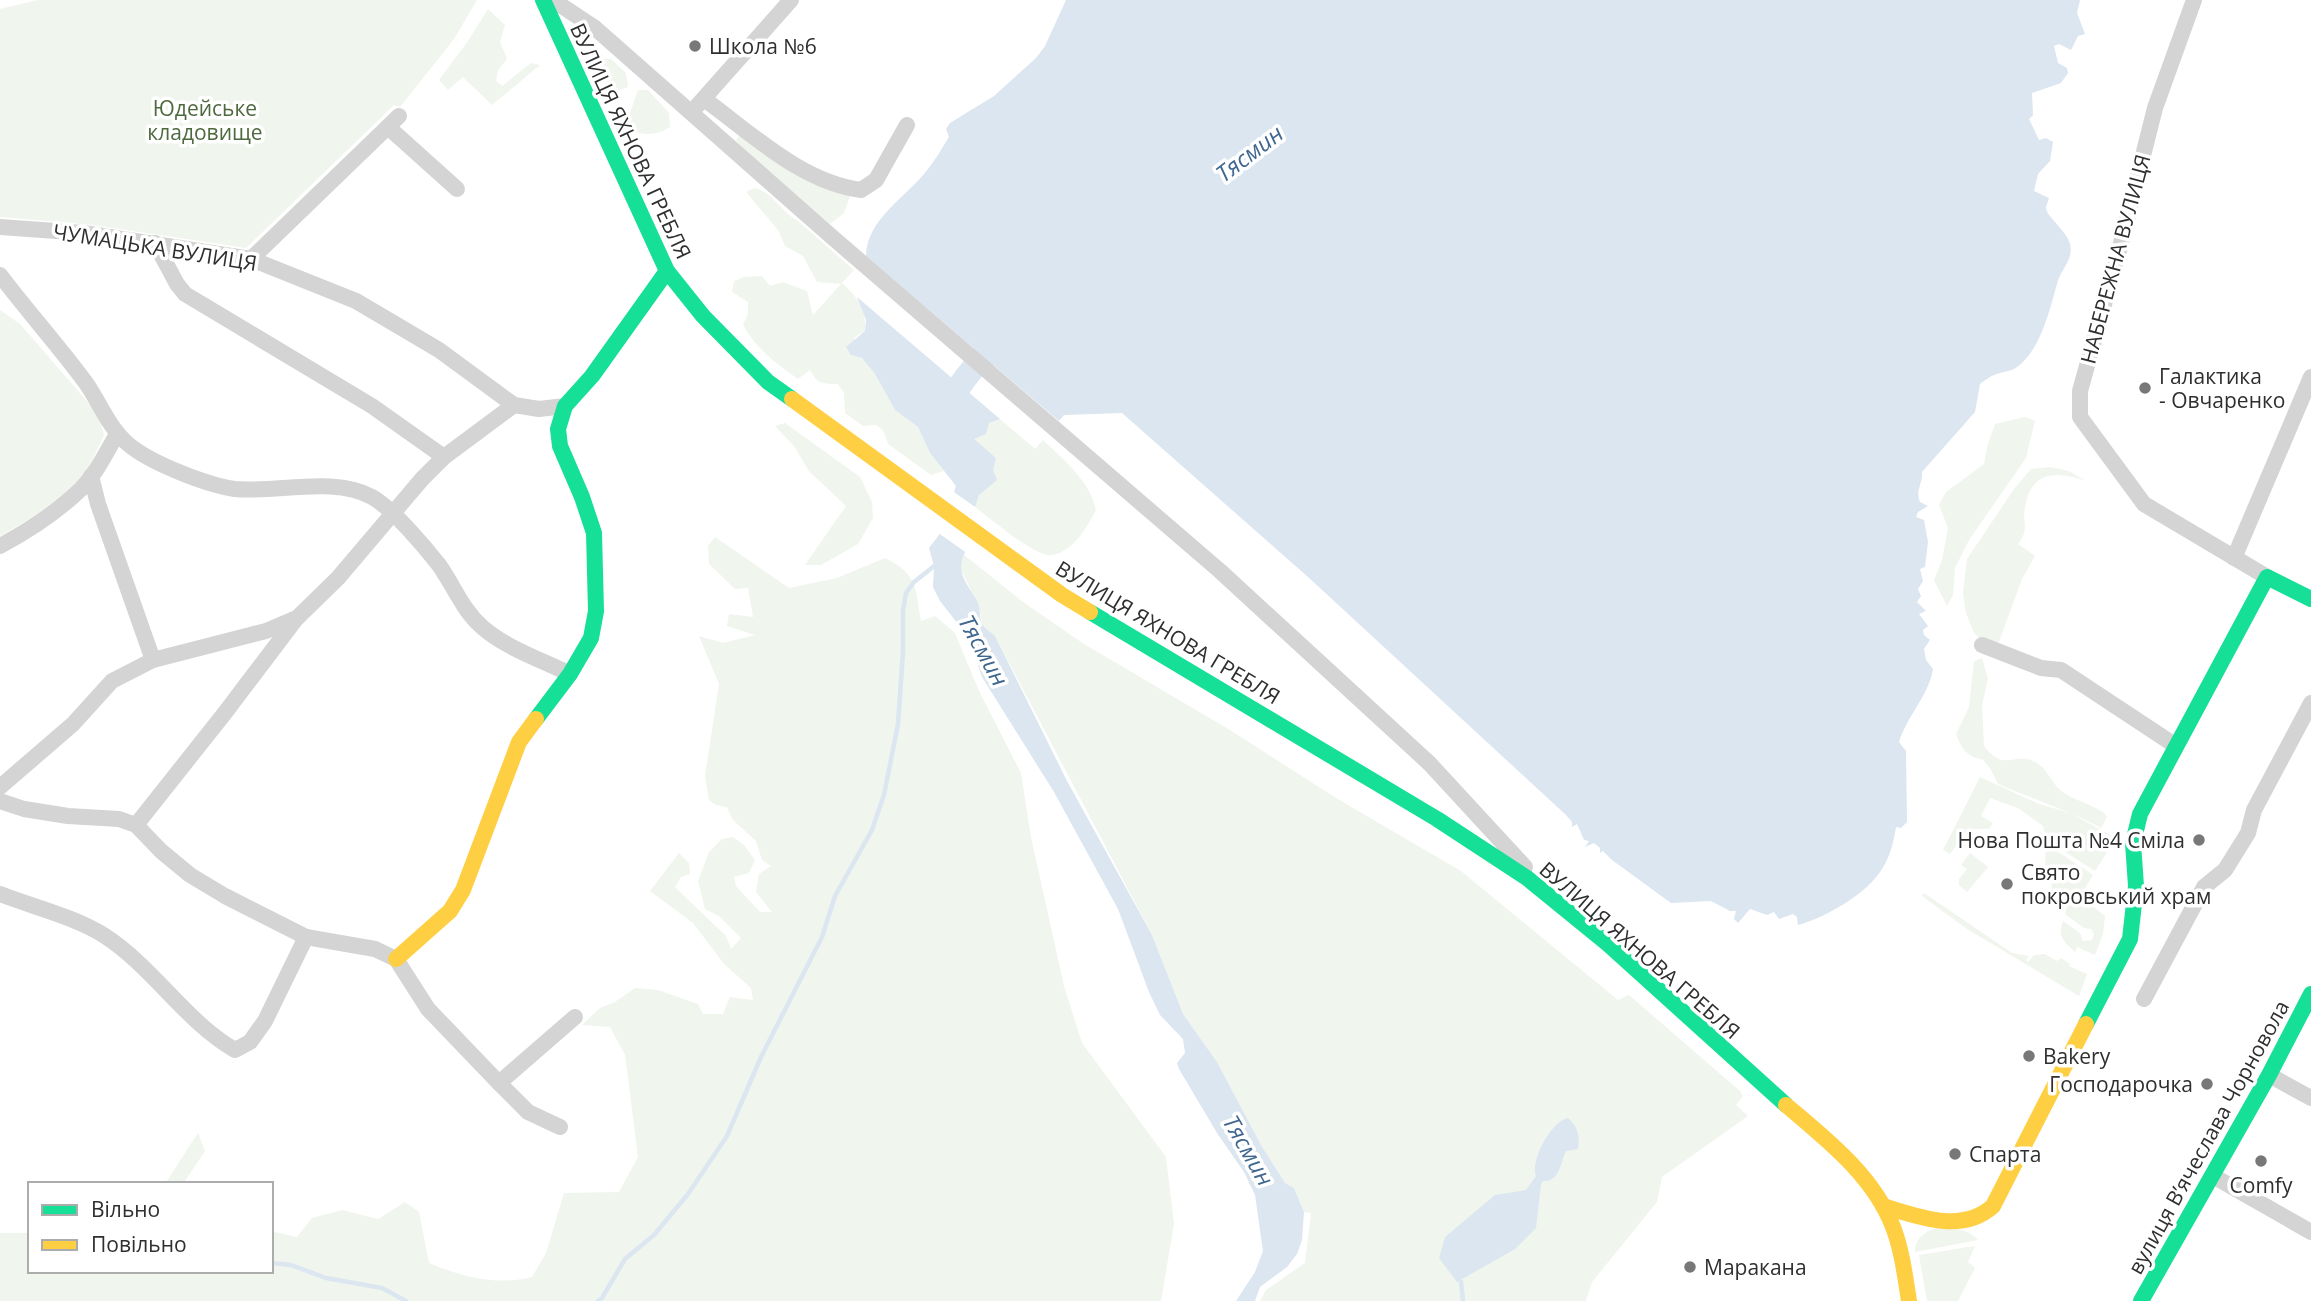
<svg xmlns="http://www.w3.org/2000/svg" width="2311" height="1301" font-family="'Open Sans',sans-serif">
<rect width="100%" height="100%" fill="#fff"/>
<g fill="#f0f5ed">
<polygon points="38,0 477,0 454,39 400,107 394,105 246,248 93,225 0,217 0,9"/>
<polygon points="488,9 505,25 500,42 507,59 498,70 496,81 502,86 531,63 540,65 492,105 463,77 448,90 439,80 468,41"/>
<polygon points="601,58 611,59 626,73 628,87 619,90 606,83 599,65"/>
<path d="M638 90H648L669 113 670 127C658 136 638 136 625 128L624 118 630 113Z"/>
<polygon points="741,133 821,186 850,196 844,213 830,224 746,153 736,140"/>
<path d="M755 188C773 192 781 213 798 221L854 270 842 283C857 296 867 310 865 331L855 337 851 355 862 358 875 374 895 410 918 427 930 453 944 471 931 475 888 444 883 430 876 425 863 426 845 413 844 393 838 384C823 384 817 384 810 370L798 379C777 364 756 349 743 325L748 314V302L732 292 734 281 744 277 762 276 770 286 783 282 807 291 813 315 841 284 817 282 803 256 785 246 778 230 746 192Z"/>
<path d="M0 310 20 324 98 414 104 435C96 452 89 470 76 483 55 504 26 521 0 536Z"/>
<polygon points="2025,417 2035,421 2026,458 1969,540 1955,568 1953,595 1947,606 1934,580 1942,560 1948,528 1939,505 1946,492 1984,464 1988,444 1995,424"/>
<path d="M1000 419 1035 449 1043 440C1064 460 1090 481 1096 510 1087 527 1073 552 1052 555 1036 558 990 518 975 507L979 495 988 486 973 439 986 434 988 423Z"/>
<polygon points="785,423 860,477 872,502 873,518 858,544 821,565 805,565 846,506 809,471 794,446 775,426"/>
<path d="M2050 467 2069 471 2086 481C2058 471 2031 470 2025 507 2022 524 2030 528 2018 544L2035 556 2022 579 1997 647 1984 642 1974 633 1966 613 1963 593 1967 559 2014 489 2031 469Z"/>
<path d="M715 537 789 588 837 578 885 558C918 574 915 588 921 621L935 616 955 633 979 691 1021 773 1031 837 1064 986 1082 1043 1166 1157 1174 1224 1161 1301H0V1233H30V1271H271V1231L297 1237 312 1218 342 1210 378 1219 405 1202 419 1212 429 1263C462 1277 497 1286 532 1277L546 1253 564 1193 619 1192 638 1157 625 1055 610 1027 582 1025 600 1008 615 1002 635 988 658 990 698 1004 703 1014H723L730 997 753 1000 751 988 724 964 693 923 650 891 679 853 689 863 690 874 681 877 675 887 726 936 731 949 741 938 719 916 705 909 698 881 709 852 722 839 733 837 744 845 755 860 749 873 734 877 736 886 760 912H772L756 892 759 874 771 866 762 860 756 841 732 819 727 807 716 805 709 800 705 776 719 684 699 636 723 643 755 635 727 626 729 614 753 617 748 588 735 589 709 564 708 546Z"/>
<polygon points="963,554 1023,602 1084,644 1230,730 1336,798 1461,871 1618,1000 1629,995 1740,1091 1743,1096 1736,1105 1748,1116 1662,1177 1657,1202 1592,1282 1586,1301 1260,1301 1266,1290 1305,1263 1311,1213 1304,1212 1294,1188 1285,1183 1261,1145 1217,1062 1183,1014 1152,935 995,636 982,624 980,610 961,569 960,559"/>
<path d="M1982 658 1988 679 1982 705 1984 746C2004 772 2013 753 2033 761 2046 766 2050 780 2059 789 2071 800 2090 803 2103 812L2107 817 2101 828C2068 810 2033 799 1998 784L1990 768 1982 759C1967 758 1961 747 1956 734L1969 707 1974 661Z"/>
<polygon points="1980,777 2039,804 2070,813 2116,838 2095,871 2047,840 2043,826 2018,808 1990,798 1981,816 1993,823 1989,829 1968,829 1950,854 1943,850"/>
<path d="M2046 844 2093 875 2080 896 2105 916 2103 934 2095 955 2077 947 2075 952C2064 942 2057 936 2063 921L2080 933 2083 941 2092 940 2094 934 2091 929 2084 928 2065 914 2067 908C2052 900 2047 889 2056 874L2045 869Z"/>
<polygon points="1970,853 1988,867 1967,892 1959,885 1959,879 1967,869 1961,865"/>
<polygon points="1924,893 2012,953 2029,956 2026,960 2028,962 2034,955 2045,954 2057,961 2061,958 2070,964 2069,966 2087,974 2079,996 1967,929 1922,896"/>
<polygon points="198,1133 205,1151 183,1184 165,1184"/>
<path d="M1940 1227C1956 1229 1967 1228 1978 1240L1915 1252C1915 1236 1927 1231 1940 1227Z"/>
<polygon points="1975,1246 1968,1262 1975,1268 1958,1301 1927,1301 1919,1255"/>
</g>
<g fill="#dbe6f1">
<path d="M1066 0H2080L2077 13 2085 34 2078 36 2071 50 2059 44 2054 46 2058 63 2067 68 2068 73 2061 83 2032 93 2033 115 2029 119 2039 140 2046 138 2053 142 2050 161 2038 174 2034 191 2049 198C2048 202 2046 205 2046 208 2046 216 2067 231 2070 244 2074 260 2060 270 2057 284 2050 309 2042 343 2023 362 2012 373 2006 370 1994 375 1989 377 1984 381 1980 384L1975 412 1922 472C1923 484 1915 490 1920 502L1928 506 1918 512 1916 517 1924 520 1928 542 1925 567 1920 569 1923 581 1918 589 1921 596 1917 602 1926 611 1919 614 1928 626 1923 630 1924 635 1930 640 1924 649 1926 660 1933 669C1928 697 1908 714 1899 742L1906 751 1907 822 1901 828 1896 827C1894 841 1890 857 1882 869 1868 893 1825 918 1798 925L1797 917 1793 914 1779 919 1774 912 1767 915 1750 909 1738 923 1734 919 1736 911H1730L1711 901 1671 903 1612 860 1603 851 1600 853V848L1594 843 1585 847 1589 841 1584 840 1577 824 1572 827V822L1566 815 1308 577 1122 413 1064 415 1059 421 866 256C867 218 907 197 928 169 936 159 942 148 949 137L946 129 950 123 994 96 1036 58 1045 46Z"/>
<path d="M857 297 1000 419 989 423 986 434 974 439 996 458 993 470 997 480 979 495 963 545 967 549C953 570 967 583 977 601 981 608 979 617 982 624 985 628 992 633 995 636L1067 781 1152 935 1183 1014 1217 1062 1261 1145 1285 1183 1294 1188 1304 1212 1302 1240 1297 1254 1287 1267 1260 1287 1255 1301H1236L1255 1272 1263 1251 1255 1195 1244 1172 1217 1133 1179 1069 1177 1063 1185 1053 1183 1039 1160 1015 1149 992 1118 909 1054 792 982 677 969 638 940 601 933 587 934 566 929 548 939 535 956 486 930 453 918 427 895 410 875 374 862 358 851 355 846 347 865 331 866 320Z"/>
<path d="M1568 1118C1578 1127 1580 1136 1578 1149L1566 1151C1560 1163 1560 1182 1543 1181L1541 1184 1536 1228 1515 1249 1457 1282 1439 1258 1445 1237 1495 1195 1526 1190 1536 1176C1530 1162 1550 1122 1568 1118Z"/>
</g>
<polygon fill="#fff" points="951,490 978,509 967,544 970,549 968,554 937,532"/>
<g fill="none" stroke-linecap="round" stroke-linejoin="round">
<g stroke="#dbe6f1" stroke-width="4.5">
<polyline points="271,1263 291,1265 326,1278 382,1288 406,1301"/>
<polyline points="1461,1282 1463,1301"/>
<polyline points="598,1301 602,1298 625,1259 654,1235 688,1194 727,1136 761,1057 822,937 835,896 872,830 884,795 898,724 903,652 903,610 906,593 914,582 938,563"/>
</g>
<path stroke="#dbe6f1" stroke-width="24" d="M945 415C954 389 975 363 996 347"/>
<g stroke="#d4d4d4" stroke-width="16">
<polyline points="553,0 595,28 832,237 1220,571 1430,764 1525,867"/>
<polyline points="2194,0 2155,108 2120,247 2080,391 2080,417 2144,504 2267,577"/>
<path d="M704 99C751 133 801 182 861 190L876 180 907 125"/>
<polyline points="697,106 791,0"/>
<polyline points="388,127 457,189"/>
<polyline points="0,227 84,233 251,259 356,301 439,350 514,405 539,409 565,406"/>
<polyline points="155,243 177,284 185,294 372,406 444,457"/>
<polyline points="251,259 399,116"/>
<path d="M0 275C28 312 59 346 86 383 100 403 109 428 128 444 150 463 207 485 235 489 277 493 334 476 372 497 392 508 425 547 439 565 454 586 462 609 481 626 505 648 542 660 570 674"/>
<polyline points="91,476 98,504 153,660"/>
<path d="M0 546C28 531 58 511 81 489 96 474 106 453 117 434"/>
<polyline points="2234,558 2311,377"/>
<polyline points="1982,645 2041,668 2061,670 2176,746"/>
<polyline points="0,787 73,724 112,681 153,660 266,631 294,619"/>
<polyline points="0,801 24,809 68,816 119,819 136,825 161,851 190,875 225,896 306,937 375,949 396,959 428,1009 499,1083 528,1112 560,1127"/>
<polyline points="136,825 224,714 296,619 338,578 422,479 444,457 514,405"/>
<path d="M0 894C33 907 76 917 105 936 154 968 185 1021 235 1050L250 1042 265 1021 306 937"/>
<polyline points="2144,999 2204,887 2225,870 2248,833 2254,810 2311,703"/>
<polyline points="2269,1075 2311,1098"/>
<polyline points="499,1083 575,1017"/>
<polyline points="2213,1176 2311,1232"/>
</g>
<g stroke="#16e098" stroke-width="16">
<polyline points="543,0 667,271 703,316 768,382 792,399"/>
<polyline points="1090,612 1437,819 1527,878 1608,944 1786,1105"/>
<polyline points="536,719 570,674 591,638 596,611 594,533 582,497 560,446 558,429 565,406 592,376 667,271"/>
<polyline points="2086,1024 2130,939 2136,886 2133,843 2140,814 2267,577 2311,599"/>
<polyline points="2141,1301 2269,1075 2311,994"/>
</g>
<g stroke="#ffcf43" stroke-width="16">
<polyline points="792,399 1062,595 1090,612"/>
<polyline points="396,959 450,911 463,890 519,742 536,719"/>
<path d="M1786 1105C1826 1139 1874 1176 1893 1227 1902 1250 1905 1276 1909 1301"/>
<path d="M1883 1206C1919 1217 1962 1234 1993 1206L2086 1024"/>
</g>
</g>
<g fill="#787878" stroke="#fff" stroke-width="2.5">
<circle cx="695" cy="46" r="7"/>
<circle cx="2145" cy="388" r="7"/>
<circle cx="2199" cy="840" r="7"/>
<circle cx="2007" cy="884" r="7"/>
<circle cx="2029" cy="1056" r="7"/>
<circle cx="2207" cy="1084" r="7"/>
<circle cx="1955" cy="1154" r="7"/>
<circle cx="2261" cy="1161" r="7"/>
<circle cx="1690" cy="1267" r="7"/>
</g>
<g text-anchor="middle" dominant-baseline="central" stroke-width="7" stroke-linejoin="round" paint-order="stroke">
<g font-size="21" fill="#2f2f2f" stroke="#fff" text-anchor="start">
<text x="709" y="46">Школа №6</text>
<text x="2159" y="376">Галактика<tspan x="2159" dy="24">- Овчаренко</tspan></text>
<text x="2185" y="840" text-anchor="end">Нова Пошта №4 Сміла</text>
<text x="2021" y="872">Свято<tspan x="2021" dy="24">покровський храм</tspan></text>
<text x="2043" y="1056">Bakery</text>
<text x="2193" y="1084" text-anchor="end">Господарочка</text>
<text x="1969" y="1154">Спарта</text>
<text x="2261" y="1185" text-anchor="middle">Comfy</text>
<text x="1704" y="1267">Маракана</text>
</g>
<g font-size="21" fill="#4d693e" stroke="#fff">
<text x="205" y="108">Юдейське<tspan x="205" dy="24">кладовище</tspan></text>
</g>
<g font-size="21" fill="#2f2f2f" stroke="#fff">
<text transform="translate(631 141) rotate(65)">ВУЛИЦЯ ЯХНОВА ГРЕБЛЯ</text>
<text transform="translate(155 247) rotate(9)">ЧУМАЦЬКА ВУЛИЦЯ</text>
<text transform="translate(2115 259) rotate(-75)">НАБЕРЕЖНА ВУЛИЦЯ</text>
<text transform="translate(1168 632) rotate(31)">ВУЛИЦЯ ЯХНОВА ГРЕБЛЯ</text>
<text transform="translate(1640 950) rotate(41)">ВУЛИЦЯ ЯХНОВА ГРЕБЛЯ</text>
<text transform="translate(2208 1137) rotate(-61)">вулиця Вʼячеслава Чорновола</text>
</g>
<g font-size="23" font-style="italic" fill="#40678f" stroke="#fff">
<text transform="translate(1249 153) rotate(-37)">Тясмин</text>
<text transform="translate(984 650) rotate(61)">Тясмин</text>
<text transform="translate(1249 1150) rotate(60)">Тясмин</text>
</g>
</g>
<rect x="28" y="1182" width="245" height="91" fill="#ffffff" stroke="#acacac" stroke-width="2"/>
<rect x="42" y="1205" width="35" height="10" fill="#16e098" stroke="#acacac" stroke-width="2"/>
<text x="91" y="1217" font-size="21" fill="#2f2f2f">Вільно</text>
<rect x="42" y="1240" width="35" height="10" fill="#ffcf43" stroke="#acacac" stroke-width="2"/>
<text x="91" y="1252" font-size="21" fill="#2f2f2f">Повільно</text>
</svg>
